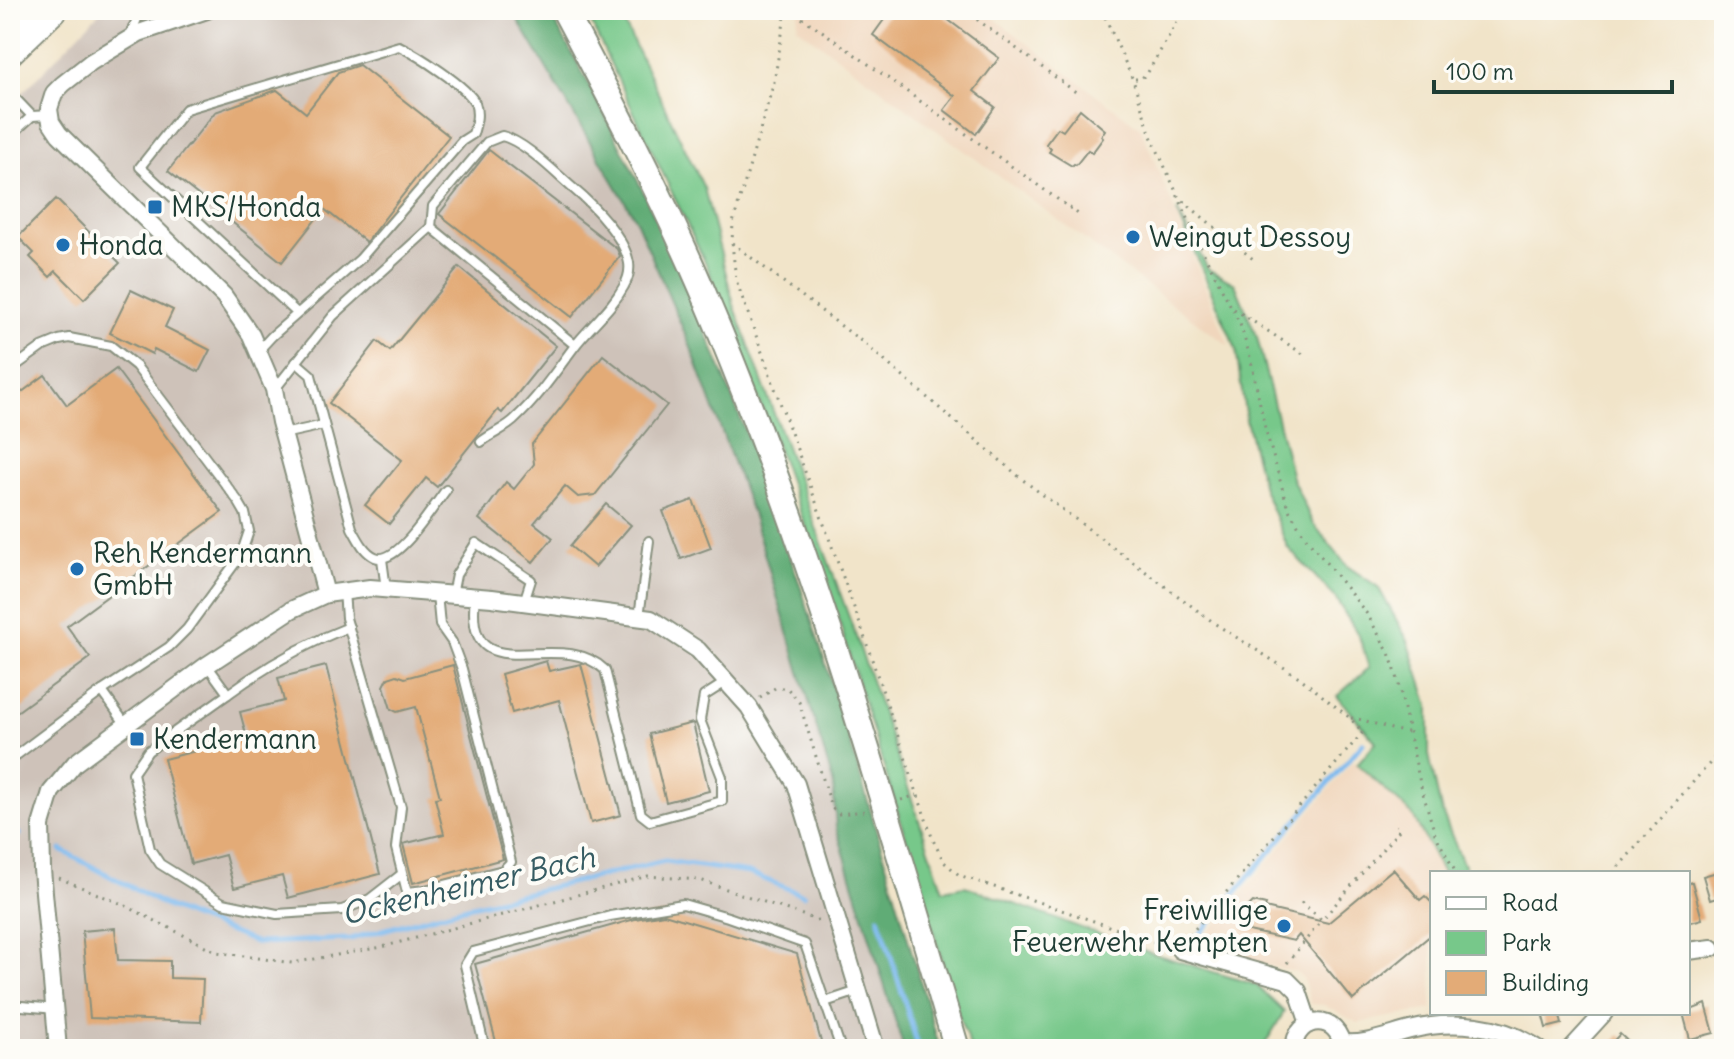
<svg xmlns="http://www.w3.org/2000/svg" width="1734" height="1059" font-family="Delius,sans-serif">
<rect width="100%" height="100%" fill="#fdfcf7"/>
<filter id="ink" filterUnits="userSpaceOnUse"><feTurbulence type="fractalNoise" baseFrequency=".0125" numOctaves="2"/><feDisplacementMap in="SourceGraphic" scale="16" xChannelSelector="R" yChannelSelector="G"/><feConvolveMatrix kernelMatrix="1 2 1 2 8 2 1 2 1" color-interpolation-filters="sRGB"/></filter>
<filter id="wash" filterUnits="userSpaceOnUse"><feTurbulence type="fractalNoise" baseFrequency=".006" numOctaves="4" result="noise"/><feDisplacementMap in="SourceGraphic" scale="32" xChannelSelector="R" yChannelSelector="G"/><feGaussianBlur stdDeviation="1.8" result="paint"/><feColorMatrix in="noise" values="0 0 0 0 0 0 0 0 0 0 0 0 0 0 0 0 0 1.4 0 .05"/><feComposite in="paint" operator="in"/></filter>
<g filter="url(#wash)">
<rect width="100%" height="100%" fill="#f1e4c9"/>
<g fill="#f0d6bc">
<polygon points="799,10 983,10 1141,128 1229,346 797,27"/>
<polygon points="1353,761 1412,814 1443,873 1432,873 1432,1009 1358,1023 1324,1005 1311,1004 1303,978 1296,972 1195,949"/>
</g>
<polygon fill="#cec2b9" points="102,10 538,10 689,305 785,567 906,1049 10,1049 10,106"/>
<g fill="#77c88a" stroke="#4b825f" stroke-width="2">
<polygon points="585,10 618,10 704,188 734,305 853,628 943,890 965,886 1151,953 1256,985 1284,1012 1262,1049 971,1049 953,1000 923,894 839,621 777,447 707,266"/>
<polygon points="1177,211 1208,269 1235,284 1257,337 1292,478 1312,522 1347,566 1378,587 1408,641 1429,706 1429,755 1441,810 1467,873 1443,873 1412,814 1357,764 1376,742 1337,696 1369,668 1359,636 1334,596 1288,548 1263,488 1246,420 1236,349"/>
</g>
<path fill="#61ac76" stroke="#407455" stroke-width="2" d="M512 10H547C578 60 603 112 630 165 770 445 853 750 940 1049H904L836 827 833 782 753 516 690 345 635 218Z"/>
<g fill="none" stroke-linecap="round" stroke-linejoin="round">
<g stroke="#7cb9ef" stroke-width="5">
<polyline points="10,836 19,834"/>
<polyline points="61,850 170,908 257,943 350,939 471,906 665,861 749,873 804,895"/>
<polyline points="879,917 919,1049"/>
<polyline points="1195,940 1363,743"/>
</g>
</g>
<g id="blocks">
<g fill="#e3ab77">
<polygon points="891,10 935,10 999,58 974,91 995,107 976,134 944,110 955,96 873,35"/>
<polygon points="359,65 449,136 366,242 324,209 282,262 168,171 215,112 277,90 306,113 338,72"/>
<polygon points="1080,109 1105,130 1101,136 1103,138 1092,153 1088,150 1076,165 1074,164 1072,166 1049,152 1051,149 1046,144 1058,128 1063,131"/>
<polygon points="489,150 617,249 620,256 572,317 439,214"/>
<polygon points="56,199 120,263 84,299 56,271 50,277 30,257 34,253 18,237"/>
<polygon points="459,267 556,346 502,413 498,410 437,487 426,478 389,524 365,505 402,460 329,403 377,341 390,351"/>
<polygon points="131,290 173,310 165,327 210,350 199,372 154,349 152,354 110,333"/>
<polygon points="603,355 667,405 595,495 578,497 565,486 534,523 553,538 533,562 479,519 506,482 514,489 534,464 532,444"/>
<polygon points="116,369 222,512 67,626 90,658 10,717 10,401 45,375 67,405"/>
<polygon points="693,500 711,548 681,559 663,511"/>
<polygon points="606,504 631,525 595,567 570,546"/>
<polygon points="546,661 549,671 581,664 621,815 591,823 559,700 512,713 501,674"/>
<polygon points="453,665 503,859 413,883 403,844 444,834 435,798 440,797 416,707 397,712 391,709 384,686 388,678 397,675 405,678"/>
<polygon points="326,666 380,874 288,898 282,876 234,888 225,855 191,864 164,759 247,738 240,712 284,701 278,678"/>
<polygon points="693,723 709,791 666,802 649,734"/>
<polygon points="1393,869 1420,900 1425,896 1432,903 1432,934 1353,1000 1299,935 1294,941 1244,930 1249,906 1253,902 1266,905 1265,908 1328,923"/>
<polygon points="1724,870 1724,896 1710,900 1703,876"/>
<polygon points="1692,882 1702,919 1688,923 1688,883"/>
<polygon points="664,914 797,954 823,1049 498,1049 475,964 635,919"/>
<polygon points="115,928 118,960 170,961 170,978 203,979 201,1022 90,1018 82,931"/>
<polygon points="1706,1004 1714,1033 1690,1039 1683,1013"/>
<polygon points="1542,1013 1559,1013 1562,1024 1546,1028"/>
<polygon points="1620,1034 1636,1049 1606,1049"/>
</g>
</g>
</g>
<g filter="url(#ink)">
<use href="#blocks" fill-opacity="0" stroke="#88907e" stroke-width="2"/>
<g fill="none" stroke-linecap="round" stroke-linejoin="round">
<defs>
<g id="service">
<polyline points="130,35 141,10"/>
<polyline points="10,93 32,116"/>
<polyline points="10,136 32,116 49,115"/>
<path d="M431 227 433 206 487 142 502 136C526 142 556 174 575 190 594 206 625 238 629 263 630 270 628 279 624 286 611 310 590 326 574 347 556 371 538 398 516 418 507 428 492 433 481 442"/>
<path d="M259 350 272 336 360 259 462 141 473 134C476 124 479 114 475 103 468 87 416 54 399 46L186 109 140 167 297 313"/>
<path d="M296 362 311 375 352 528C358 539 364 552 375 557 397 567 434 505 446 490"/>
<polyline points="10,370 42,347 59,340 69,338 111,346 136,366 238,501 245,513 249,531 241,555 187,629 169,647 102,691 10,760"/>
<polyline points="275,389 333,316 431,227 575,345"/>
<polyline points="283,434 324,425"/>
<polyline points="382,559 386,589"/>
<polyline points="344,591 346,618 401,807 396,848 407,892 425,890 503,870 511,862 462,669 452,642 440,625 437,594"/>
<polyline points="452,595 456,575 476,543 531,580 524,602"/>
<path d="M475 597C463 697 558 624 605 670L641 814 650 821 722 801V777L700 720 704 696 726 682"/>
<polyline points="639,617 649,541"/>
<polyline points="207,665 228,694 148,751 133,773 150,849 160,864 223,903 277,914 342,910 370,899 402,874"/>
<polyline points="102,691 126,725"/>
<path d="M228 694C265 667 307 643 349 627"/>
<polyline points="825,1002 858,991"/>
<polyline points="10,1005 56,1009"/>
<polyline points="485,1049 465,965 473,952 610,916 683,904 728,917 805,944 841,1049"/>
</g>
<g id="minor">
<polyline points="207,10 139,33 91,62 63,84 54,93 49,109 51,122 59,134 224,296 251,335 274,389 280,422 326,594"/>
<polyline points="1180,950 1287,980 1298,991 1309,1024"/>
<polyline points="1688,951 1712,948"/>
<path d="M1342 1043C1366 1045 1387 1036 1410 1030 1453 1019 1501 1024 1539 1049"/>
<polyline points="58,1049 42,870 41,825 51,792 75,763 207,665 291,610 326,594 370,588 492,598 651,619 698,650 749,707 796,784 876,1049"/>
<path d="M1294 1049C1295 1014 1341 1013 1342 1049"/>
<polyline points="1571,1049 1604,1013"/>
</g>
<g id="secondary">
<path d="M564 10C612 101 660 192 701 287 807 533 881 792 957 1049"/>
<polyline points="10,25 25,10"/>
<polyline points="10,53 55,10"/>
</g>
</defs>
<use href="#service" stroke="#88907e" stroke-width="12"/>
<use href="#minor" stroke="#88907e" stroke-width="20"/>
<use href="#secondary" stroke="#88907e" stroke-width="28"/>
<g stroke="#88907e" stroke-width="3" stroke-dasharray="2 6" stroke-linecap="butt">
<polyline points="786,10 774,82 733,223 732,243 736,280 861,627 933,840 944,862 959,875 1164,945"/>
<polyline points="788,10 815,26 1081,216"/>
<polyline points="964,10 1077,93"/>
<polyline points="1102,10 1133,80 1151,136 1204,254 1240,324 1251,360 1265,428 1288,508 1304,535 1367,614 1389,653 1397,676 1420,783 1435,834 1456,873"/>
<polyline points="1135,79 1141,79 1148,72 1184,10"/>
<polyline points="1183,201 1253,259"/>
<polyline points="732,243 865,344 1023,480 1217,625 1299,677 1350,718 1363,732 1189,936"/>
<polyline points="1234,309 1306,356"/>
<polyline points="760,698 775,688 787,688 799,702 832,808 839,814 866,811"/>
<path d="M1351 718C1371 720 1388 731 1409 732"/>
<polyline points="901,800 917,795"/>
<polyline points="1613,873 1724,747"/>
<polyline points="59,878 122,904 217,952 292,963 382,947 648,876 700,880 820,921"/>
<polyline points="1301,902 1322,920 1400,829 1396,826"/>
<polyline points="1287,963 1322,920"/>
</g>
<use href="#service" stroke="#fff" stroke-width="8"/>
<use href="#minor" stroke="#fff" stroke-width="16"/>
<use href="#secondary" stroke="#fff" stroke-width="24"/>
</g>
</g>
<g fill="#1f6fb2" stroke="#fdfcf7" stroke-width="3">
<rect x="147" y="199" width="16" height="16" rx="4"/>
<circle cx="1133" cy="237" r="8"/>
<circle cx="63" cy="245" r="8"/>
<circle cx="77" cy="569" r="8"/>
<rect x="129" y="731" width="16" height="16" rx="4"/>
<circle cx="1284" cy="926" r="8"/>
</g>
<g text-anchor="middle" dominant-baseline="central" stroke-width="8" stroke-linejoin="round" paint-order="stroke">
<g font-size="28" fill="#1f3d34" stroke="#fdfcf7" text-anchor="start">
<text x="171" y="207">MKS/Honda</text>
<text x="1149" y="237">Weingut Dessoy</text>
<text x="79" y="245">Honda</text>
<text x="93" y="553">Reh Kendermann<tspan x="93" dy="32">GmbH</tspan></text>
<text x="153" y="739">Kendermann</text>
<text x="1268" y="910" text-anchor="end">Freiwillige<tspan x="1268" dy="32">Feuerwehr Kempten</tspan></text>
</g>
<g font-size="30" font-style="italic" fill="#365c63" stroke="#fdfcf7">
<text transform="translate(468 885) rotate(-13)">Ockenheimer Bach</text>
</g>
</g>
<rect width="1734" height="1059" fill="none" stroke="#fdfcf7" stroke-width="40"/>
<rect x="1430" y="871" width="260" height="144" fill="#fdfcf7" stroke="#a4b0a9" stroke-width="2"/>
<rect x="1446" y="897" width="40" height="12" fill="#ffffff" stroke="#a4b0a9" stroke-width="2"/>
<text x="1502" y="911" font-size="24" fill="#1f3d34">Road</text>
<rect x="1446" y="931" width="40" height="24" fill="#77c88a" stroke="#a4b0a9" stroke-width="2"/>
<text x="1502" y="951" font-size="24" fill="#1f3d34">Park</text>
<rect x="1446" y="971" width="40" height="24" fill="#e3ab77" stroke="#a4b0a9" stroke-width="2"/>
<text x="1502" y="991" font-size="24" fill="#1f3d34">Building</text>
<path d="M1434 80v12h238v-12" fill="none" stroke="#1f3d34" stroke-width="4"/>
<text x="1446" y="80" font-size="24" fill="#1f3d34" stroke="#fdfcf7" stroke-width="6" paint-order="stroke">100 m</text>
</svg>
